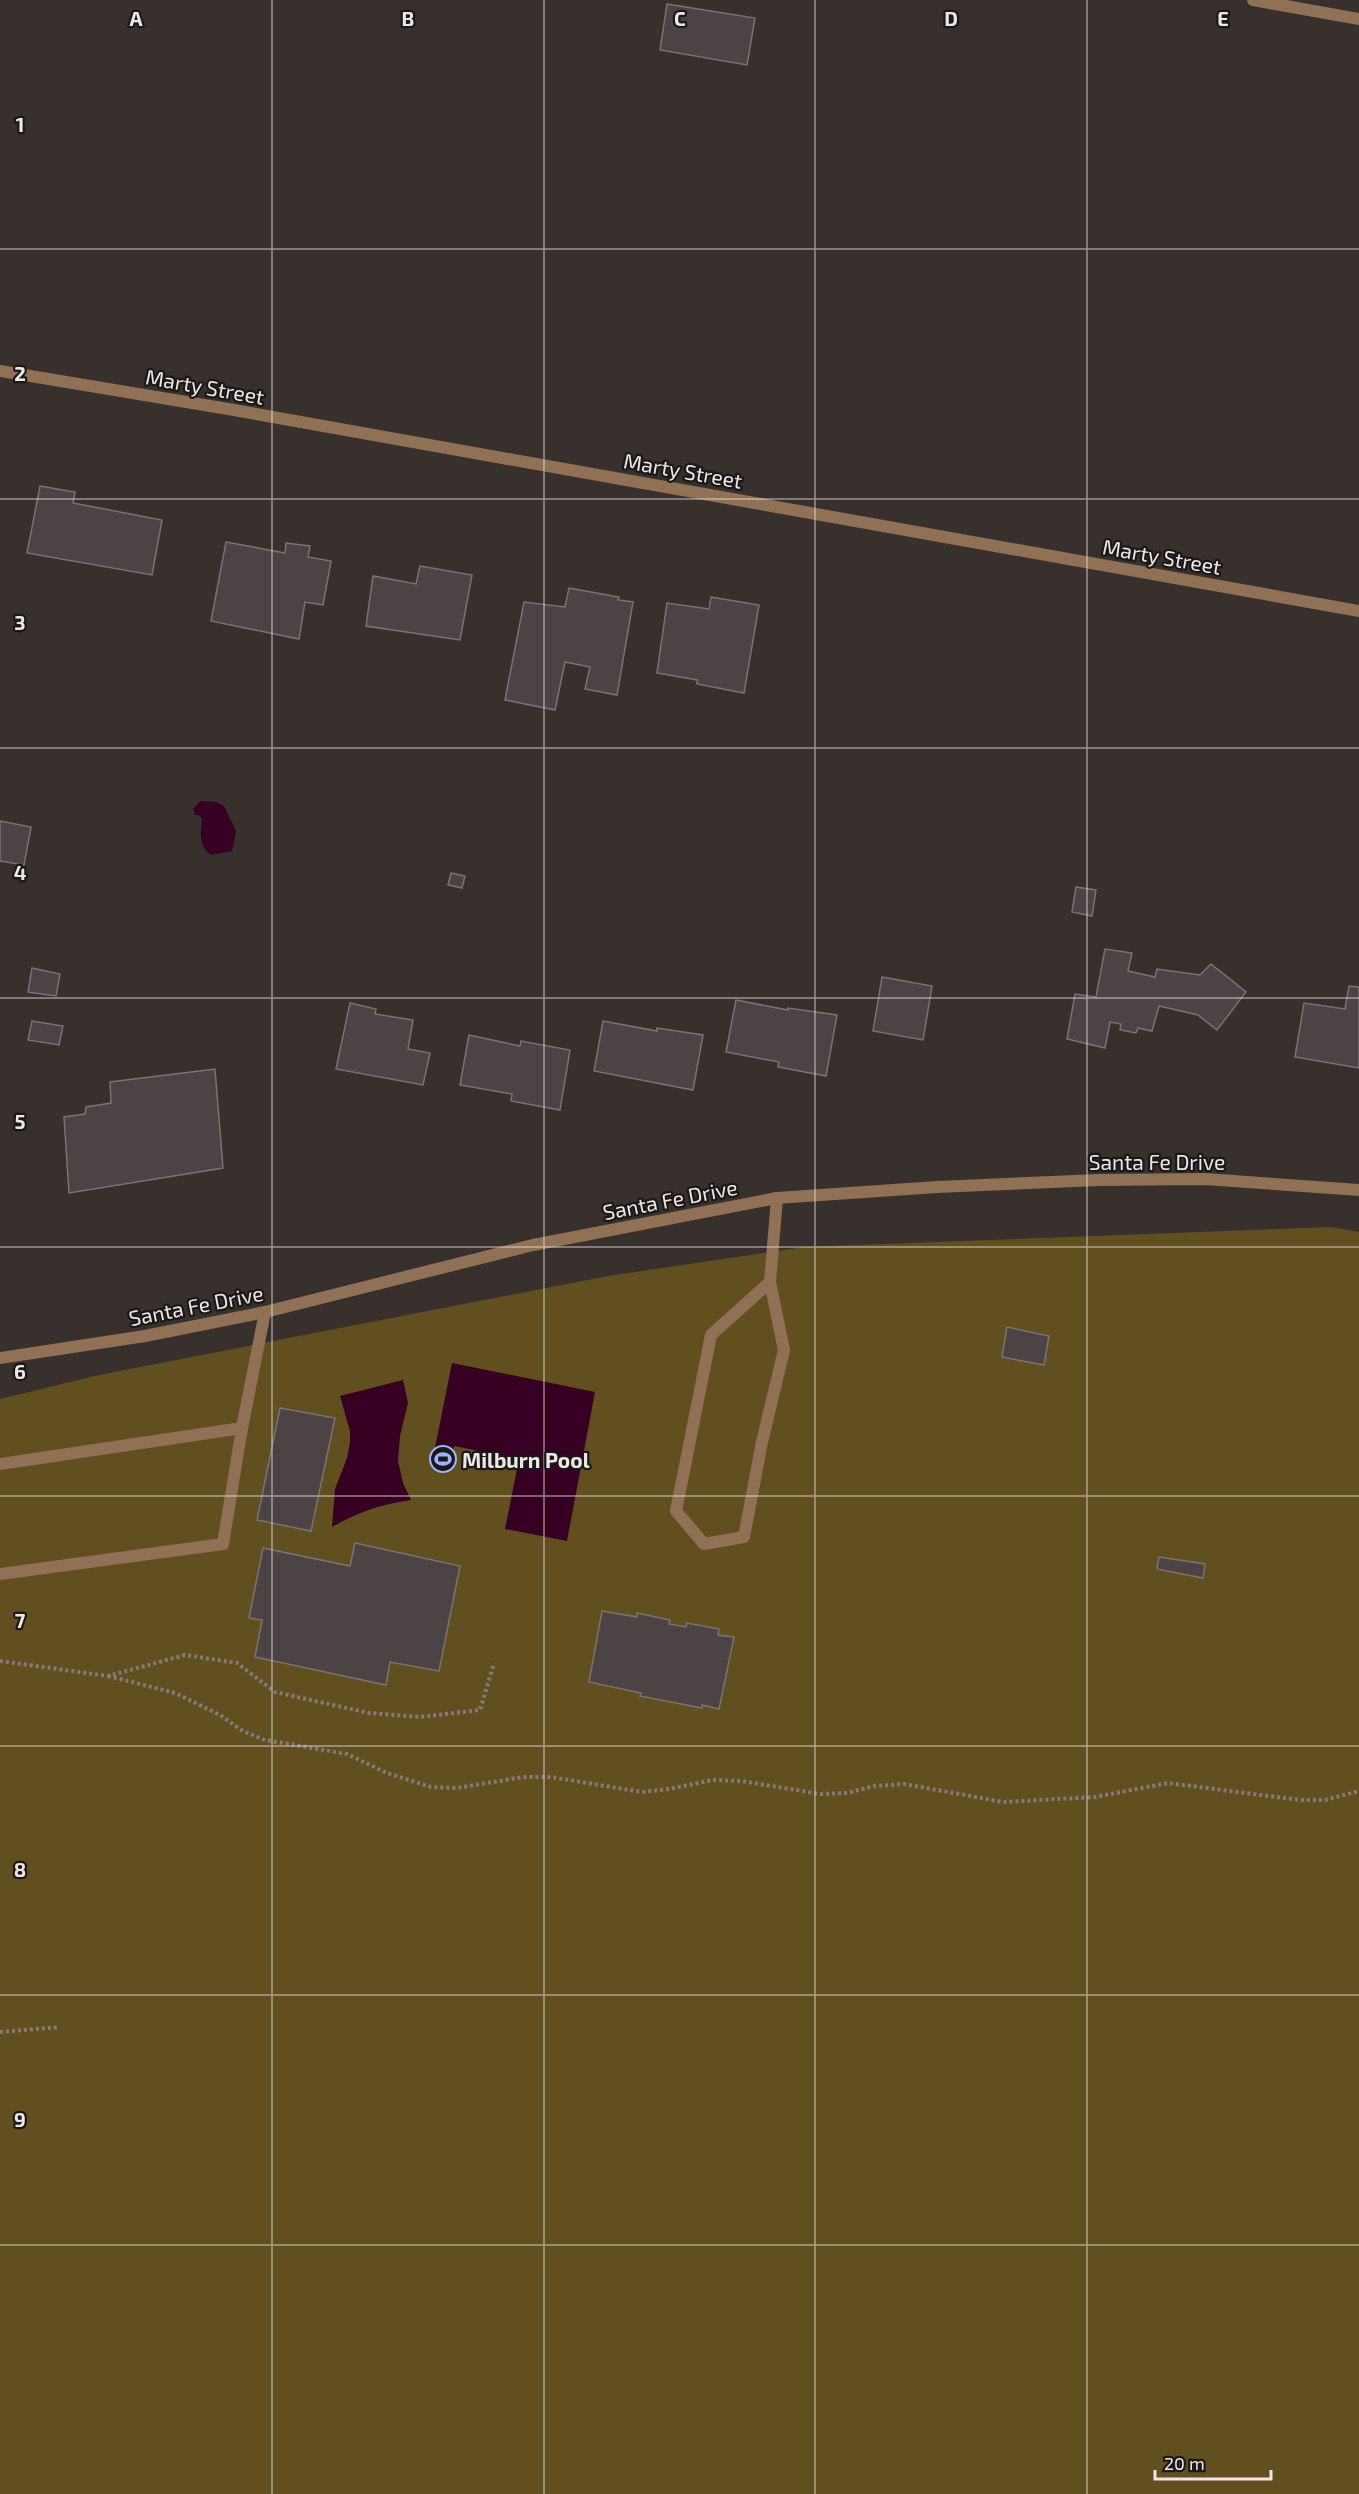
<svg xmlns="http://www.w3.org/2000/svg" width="1359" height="2494" font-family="'Exo 2',sans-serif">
<rect width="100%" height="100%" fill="#37302d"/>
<polygon fill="#624f20" points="1331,1227 1359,1232 1359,2494 0,2494 0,1399 99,1375 608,1276 804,1247"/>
<g fill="#370023">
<path d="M200 801 216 802 224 806 236 831 232 851 211 855C198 846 201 833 202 819L199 815H195L193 809Z"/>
<polygon points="452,1363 595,1392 567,1541 505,1529 519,1459 454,1446 452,1456 434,1453"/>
<path d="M403 1380 408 1403 400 1436 398 1461 403 1483 411 1500C382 1504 358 1512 332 1527L335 1489 347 1458 350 1442V1431L340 1396Z"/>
</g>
<g fill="#4c4444" stroke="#7b7273" stroke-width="1.5">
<polygon points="667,4 755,18 747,65 660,50"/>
<polygon points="40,486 75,492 73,503 162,520 152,575 27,553"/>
<polygon points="226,542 285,553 286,543 310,546 308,557 331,561 323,605 305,602 299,639 211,621"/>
<polygon points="420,566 472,575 460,640 366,626 373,576 416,584"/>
<polygon points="569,588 619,597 618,600 633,602 617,695 585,689 590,667 565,662 555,710 505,700 524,602 565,607"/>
<polygon points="711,597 759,605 744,693 697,684 697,680 657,673 667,603 709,609"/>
<polygon points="0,821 31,827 24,865 0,861"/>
<polygon points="451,873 465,876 462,888 448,885"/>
<polygon points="1076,887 1096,890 1092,916 1072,912"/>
<polygon points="1105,949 1132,953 1128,971 1155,977 1157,969 1200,975 1211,964 1246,992 1217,1030 1198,1015 1159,1006 1152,1031 1138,1028 1136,1033 1120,1030 1121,1024 1110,1022 1105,1048 1067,1039 1075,994 1096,997"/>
<polygon points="32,968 60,974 56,996 28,992"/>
<polygon points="882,977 932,986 923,1040 873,1031"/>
<polygon points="1349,986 1359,987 1359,1068 1295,1057 1304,1003 1345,1009"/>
<polygon points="736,1000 788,1010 788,1008 837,1015 826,1076 778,1067 779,1062 726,1052"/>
<polygon points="350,1003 376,1009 375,1014 413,1020 408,1049 430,1053 423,1085 336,1069"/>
<polygon points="32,1021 63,1026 59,1045 28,1040"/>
<polygon points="603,1021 657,1031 657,1028 703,1035 693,1090 594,1071"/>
<polygon points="469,1035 520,1046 521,1041 570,1050 560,1110 511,1101 512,1094 460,1085"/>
<polygon points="215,1069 223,1168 69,1193 64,1117 85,1114 86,1107 111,1103 110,1082"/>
<polygon points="1007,1327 1049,1336 1044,1365 1002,1357"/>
<polygon points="280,1408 335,1418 311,1531 257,1520"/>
<polygon points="355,1543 460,1566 439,1671 390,1662 386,1685 255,1657 262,1620 249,1618 263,1548 350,1566"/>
<polygon points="1159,1557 1205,1564 1203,1578 1157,1569"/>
<polygon points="602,1611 637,1617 637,1613 670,1620 669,1624 686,1627 687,1623 719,1629 718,1635 734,1637 719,1709 702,1705 702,1708 640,1696 641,1693 589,1682"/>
</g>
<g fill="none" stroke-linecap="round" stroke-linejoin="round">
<g stroke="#817b79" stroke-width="4" stroke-dasharray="3 3" stroke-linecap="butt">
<polyline points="0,1661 108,1676 185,1655 237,1663 275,1692 369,1713 420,1717 480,1710 494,1663"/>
<polyline points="108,1676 175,1693 220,1715 241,1730 265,1740 347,1754 387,1773 431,1787 456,1788 524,1777 551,1777 642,1792 669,1789 713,1780 741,1781 821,1794 847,1793 874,1786 904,1784 1003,1802 1095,1797 1168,1783 1300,1800 1325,1800 1359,1791"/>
<polyline points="0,2032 59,2027"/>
</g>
<g stroke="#907155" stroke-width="12">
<polyline points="770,1282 784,1350 762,1442 744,1537 704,1544 676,1511 711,1335 770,1282 777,1198"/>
<polyline points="0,1464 242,1428"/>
<polyline points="0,1574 223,1544 242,1428 265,1312"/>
</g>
<g stroke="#907155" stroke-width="12">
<polyline points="1253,0 1359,19"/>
<polyline points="0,371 234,410 1359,611"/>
</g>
<polyline stroke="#907155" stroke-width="12" points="0,1358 145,1336 265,1312 533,1245 777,1198 937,1187 1098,1180 1205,1179 1359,1190"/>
</g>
<path fill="none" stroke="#ede8e7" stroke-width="1.5" stroke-opacity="0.55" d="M272 0V2494M544 0V2494M815 0V2494M1087 0V2494M0 249H1359M0 499H1359M0 748H1359M0 998H1359M0 1247H1359M0 1496H1359M0 1746H1359M0 1995H1359M0 2245H1359"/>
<defs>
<symbol id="stadium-ring" viewBox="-11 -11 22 22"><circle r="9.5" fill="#1c1817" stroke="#9fb3fd" stroke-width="1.5"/><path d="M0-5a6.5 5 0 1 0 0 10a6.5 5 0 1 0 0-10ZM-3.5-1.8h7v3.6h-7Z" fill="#9fb3fd"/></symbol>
</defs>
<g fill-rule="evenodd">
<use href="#stadium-ring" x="428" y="1444" width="30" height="30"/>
</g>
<g text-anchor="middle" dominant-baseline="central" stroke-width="4.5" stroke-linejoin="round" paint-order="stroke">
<g font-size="21" fill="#ede8e7" stroke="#1c1817">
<text transform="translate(205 386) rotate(10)">Marty Street</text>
<text transform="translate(683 470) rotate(10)">Marty Street</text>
<text transform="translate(1162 556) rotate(10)">Marty Street</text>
<text x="1157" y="1161">Santa Fe Drive</text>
<text transform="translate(670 1199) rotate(-11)">Santa Fe Drive</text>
<text transform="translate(196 1305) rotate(-11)">Santa Fe Drive</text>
</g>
<g font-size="21" font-weight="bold" fill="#ede8e7" stroke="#1c1817" text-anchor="start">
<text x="462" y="1459">Milburn Pool</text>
</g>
</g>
<g font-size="20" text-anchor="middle" font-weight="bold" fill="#ede8e7" stroke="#1c1817" stroke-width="4.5" stroke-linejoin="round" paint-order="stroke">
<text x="136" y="26">A</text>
<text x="408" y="26">B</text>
<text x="680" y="26">C</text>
<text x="951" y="26">D</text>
<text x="1223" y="26">E</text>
<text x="20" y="132">1</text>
<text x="20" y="381">2</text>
<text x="20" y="630">3</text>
<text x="20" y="880">4</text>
<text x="20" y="1129">5</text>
<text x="20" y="1379">6</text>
<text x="20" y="1628">7</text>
<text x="20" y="1877">8</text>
<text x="20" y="2127">9</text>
</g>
<path d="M1155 2470v9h116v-9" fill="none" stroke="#ede8e7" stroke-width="3"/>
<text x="1164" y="2470" font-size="18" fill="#ede8e7" stroke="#1c1817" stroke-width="4.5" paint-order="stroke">20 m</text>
</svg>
